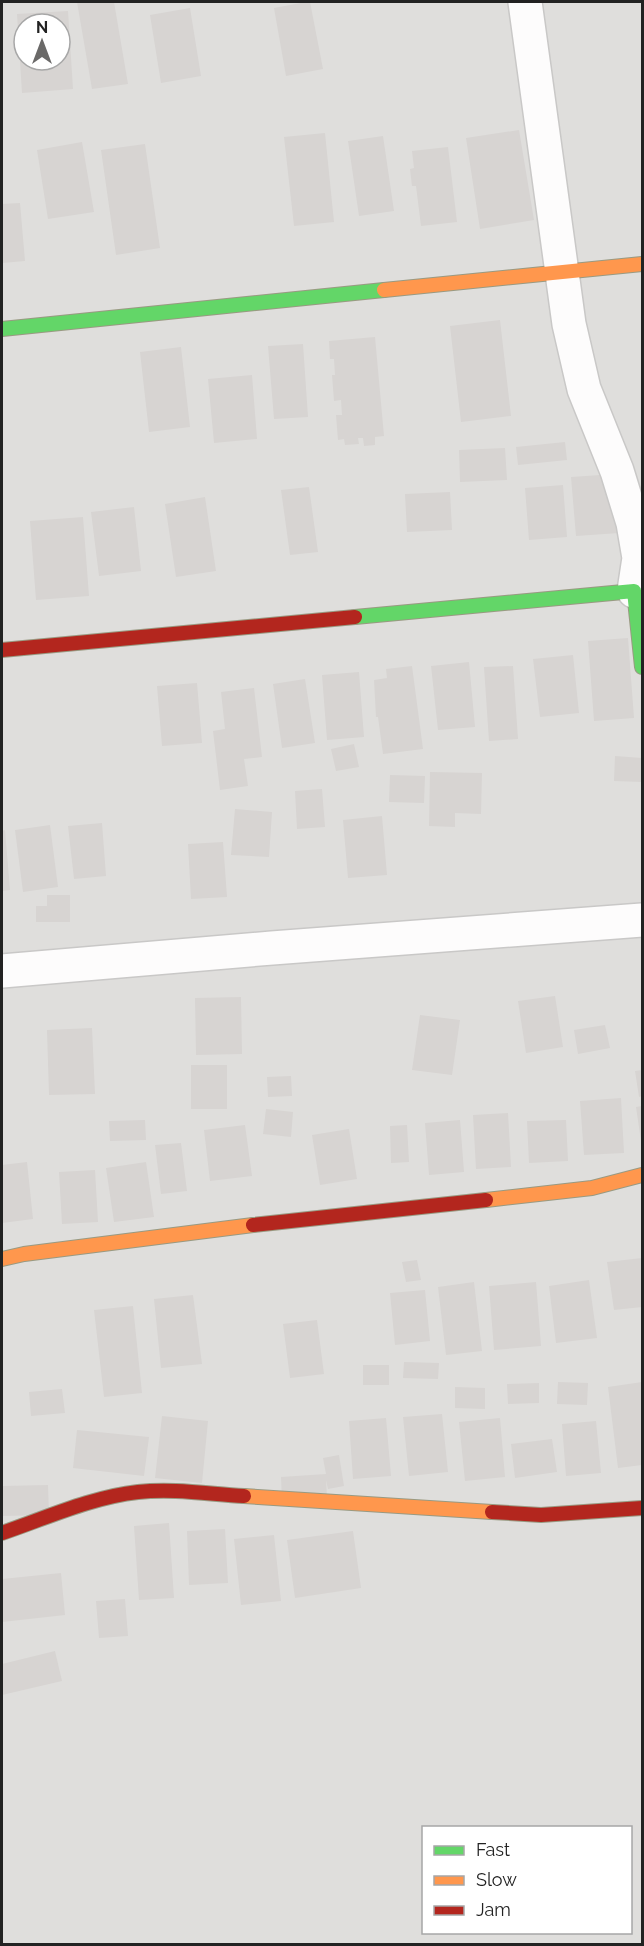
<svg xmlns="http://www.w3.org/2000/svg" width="644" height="1946" font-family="Raleway,sans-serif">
<rect width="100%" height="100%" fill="#f0eeeb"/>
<path fill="#dfdedc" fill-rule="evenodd" d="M2 2H642V1944H2ZM24 24H60V60H24ZM424 1828H630V1932H424Z"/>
<g fill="#d7d4d2" fill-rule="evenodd">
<polygon points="77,2 114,2 128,84 92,89"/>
<polygon points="306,2 310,2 323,69 286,76 274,8"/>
<polygon points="190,8 201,76 161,83 150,15"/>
<path d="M68 11 73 89 22 93 17 14ZM24 24H60V60H24Z"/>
<polygon points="519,130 534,220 480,229 466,138"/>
<polygon points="325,133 334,222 294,226 284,137"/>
<polygon points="383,136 394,211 359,216 348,141"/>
<polygon points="82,142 94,212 48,219 37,150"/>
<polygon points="145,144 160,248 116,255 101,150"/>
<polygon points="448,147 457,222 421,226 416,186 412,186 410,169 414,168 412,151"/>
<polygon points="20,203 25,261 2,263 2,204"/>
<polygon points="500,320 511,416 461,422 450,326"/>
<polygon points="375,337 384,436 375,437 375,445 364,446 363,438 358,438 359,444 345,445 344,439 338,440 336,415 342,415 341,400 334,401 332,375 335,375 334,359 330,359 329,341"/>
<polygon points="303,344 308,417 274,419 268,346"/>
<polygon points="181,347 190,427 149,432 140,352"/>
<polygon points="252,375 257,439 214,443 208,379"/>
<polygon points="565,442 567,460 518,465 516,447"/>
<polygon points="505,448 507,480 460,482 459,450"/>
<polygon points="615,474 619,533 576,536 571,477"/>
<polygon points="563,485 567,537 529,540 525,488"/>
<polygon points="309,487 318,552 290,555 281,490"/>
<polygon points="450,492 452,530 407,532 405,494"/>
<polygon points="205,497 216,571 176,577 165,504"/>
<polygon points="134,507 141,571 99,576 91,512"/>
<polygon points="83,517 89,596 36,600 30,521"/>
<polygon points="628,638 634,718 594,721 588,641"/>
<polygon points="573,655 579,713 540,717 533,659"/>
<polygon points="469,662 475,727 438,730 431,666"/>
<polygon points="412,666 423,749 383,754 378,717 376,717 374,680 387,678 386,669"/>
<polygon points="513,666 518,739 489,741 484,667"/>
<polygon points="359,672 364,737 327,740 322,675"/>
<polygon points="305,679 315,743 282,748 273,684"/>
<polygon points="197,683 202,743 162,746 157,686"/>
<polygon points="254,688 262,757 244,759 248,786 220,790 213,731 225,729 221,692"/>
<polygon points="354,744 359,767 336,771 331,749"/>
<polygon points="615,756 642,758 642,782 614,781"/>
<polygon points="430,772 482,773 481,814 455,813 455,827 429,826"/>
<polygon points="390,775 425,776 424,803 389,802"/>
<polygon points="322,789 325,827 297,829 295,791"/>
<polygon points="235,809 272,812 269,857 231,855"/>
<polygon points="382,816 387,875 348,878 343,820"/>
<polygon points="102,823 106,876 74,879 68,826"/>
<polygon points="50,825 58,887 23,892 15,830"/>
<polygon points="5,830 10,890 2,891 2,831"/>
<polygon points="223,842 227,897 191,899 188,844"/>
<polygon points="47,895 70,895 70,922 36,922 36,906 47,906"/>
<polygon points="555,996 563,1047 526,1053 518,1001"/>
<polygon points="241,997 242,1054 196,1055 195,998"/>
<polygon points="420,1015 460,1020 452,1075 412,1070"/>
<polygon points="605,1025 610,1048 578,1054 574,1030"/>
<polygon points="92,1028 95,1094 49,1095 47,1030"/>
<rect x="191" y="1065" width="36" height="44"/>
<polygon points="642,1070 642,1096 639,1097 635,1071"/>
<polygon points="291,1076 292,1096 268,1097 267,1077"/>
<polygon points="621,1098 624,1153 584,1155 580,1101"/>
<polygon points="642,1106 642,1141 641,1141 636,1107"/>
<polygon points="266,1109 293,1112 291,1137 263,1134"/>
<polygon points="508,1113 511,1167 476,1169 473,1115"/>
<polygon points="145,1120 146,1140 110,1141 109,1121"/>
<polygon points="460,1120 464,1172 429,1175 425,1123"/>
<polygon points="566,1120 568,1161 529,1163 527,1121"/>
<polygon points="245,1125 252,1176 210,1181 204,1130"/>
<polygon points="407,1125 409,1162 391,1163 390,1126"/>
<polygon points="349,1129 357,1179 320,1185 312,1135"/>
<polygon points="181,1143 187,1191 161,1194 155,1145"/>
<polygon points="27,1162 33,1219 2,1223 2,1165"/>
<polygon points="146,1162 154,1217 114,1222 106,1168"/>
<polygon points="95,1170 98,1222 62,1224 59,1172"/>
<polygon points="642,1258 642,1307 614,1310 607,1262"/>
<polygon points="417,1260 421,1280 406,1282 402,1262"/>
<polygon points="589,1280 597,1338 556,1343 549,1286"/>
<polygon points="474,1282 482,1351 446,1355 438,1287"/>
<polygon points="536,1282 541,1346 494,1350 489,1286"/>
<polygon points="425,1290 430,1341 395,1345 390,1293"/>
<polygon points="193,1295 202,1364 161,1368 154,1299"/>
<polygon points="133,1306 142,1393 104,1397 94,1310"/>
<polygon points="317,1320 324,1374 290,1378 283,1324"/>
<polygon points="404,1362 439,1363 438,1379 403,1378"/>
<rect x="363" y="1365" width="26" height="20"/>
<polygon points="558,1382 588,1383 587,1405 557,1404"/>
<polygon points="642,1382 642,1465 618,1468 608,1387"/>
<polygon points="539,1383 539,1403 508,1404 507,1384"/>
<polygon points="455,1387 485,1388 485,1409 455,1408"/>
<polygon points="62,1389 65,1413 31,1416 29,1392"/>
<polygon points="442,1414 448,1472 409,1476 403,1417"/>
<polygon points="162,1416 208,1421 202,1483 155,1478"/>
<polygon points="386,1418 391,1476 353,1479 349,1421"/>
<polygon points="500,1418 505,1477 465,1481 459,1422"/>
<polygon points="596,1421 601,1473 566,1476 562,1424"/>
<polygon points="77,1430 149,1437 144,1476 73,1468"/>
<polygon points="552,1439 557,1472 515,1478 511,1444"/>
<polygon points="339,1455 344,1486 328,1489 326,1480 327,1497 282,1501 281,1477 326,1474 323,1458"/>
<polygon points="48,1485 49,1515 2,1516 2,1486"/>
<polygon points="169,1523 174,1598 139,1600 134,1526"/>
<polygon points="225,1529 228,1583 189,1585 187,1531"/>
<polygon points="353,1531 361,1588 295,1598 287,1540"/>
<polygon points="274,1535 281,1601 241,1605 234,1539"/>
<polygon points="61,1573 65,1615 2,1622 2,1579"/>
<polygon points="125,1599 128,1636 99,1638 96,1601"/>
<polygon points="55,1651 62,1681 2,1695 2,1664"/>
</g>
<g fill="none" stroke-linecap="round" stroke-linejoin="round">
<defs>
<g id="street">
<polyline points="525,2 569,324 584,389 617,471 633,523 639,558 634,591 642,589"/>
<polyline points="2,971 272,948 642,920"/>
</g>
<g id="fast">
<polyline points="2,329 384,290"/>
<polyline points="355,617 634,591 642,667"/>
</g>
<g id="slow">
<polyline points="384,290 642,264"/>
<polyline points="486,1200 592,1188 642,1175"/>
<polyline points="2,1259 24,1254 253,1225"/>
<polyline points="244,1496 492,1512"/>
</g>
<g id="jam">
<polyline points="2,650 355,617"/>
<polyline points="253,1225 486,1200"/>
<polyline points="492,1512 541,1515 642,1508"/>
<path d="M2 1533C46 1518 92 1497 138 1492 173 1488 209 1494 244 1496"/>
</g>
</defs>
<use href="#street" stroke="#c9c8c7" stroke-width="36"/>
<use href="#fast" stroke="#999a82" stroke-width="16"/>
<use href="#slow" stroke="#999a82" stroke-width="16"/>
<use href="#jam" stroke="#999a82" stroke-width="16"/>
<use href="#street" stroke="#fdfcfc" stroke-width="33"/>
<use href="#fast" stroke="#63d668" stroke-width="14"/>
<use href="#slow" stroke="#ff974d" stroke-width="14"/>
<use href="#jam" stroke="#b3261e" stroke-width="14"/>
</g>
<rect width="644" height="1946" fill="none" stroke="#222222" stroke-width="6"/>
<rect x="422" y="1826" width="210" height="108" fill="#ffffff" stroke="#a7a7a7" stroke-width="1.5"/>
<rect x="434" y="1846" width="30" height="9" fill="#63d668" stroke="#a7a7a7" stroke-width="1.5"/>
<text x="476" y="1856" font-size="18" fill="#222222">Fast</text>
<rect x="434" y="1876" width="30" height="9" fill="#ff974d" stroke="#a7a7a7" stroke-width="1.5"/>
<text x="476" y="1886" font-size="18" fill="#222222">Slow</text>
<rect x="434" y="1906" width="30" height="9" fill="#b3261e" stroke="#a7a7a7" stroke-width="1.5"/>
<text x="476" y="1916" font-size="18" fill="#222222">Jam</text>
<g transform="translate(42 42)"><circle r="28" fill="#ffffff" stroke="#a7a7a7" stroke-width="1.5"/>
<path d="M0-4.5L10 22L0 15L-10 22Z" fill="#6a6968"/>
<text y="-9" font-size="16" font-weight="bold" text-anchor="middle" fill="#222222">N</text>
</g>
</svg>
